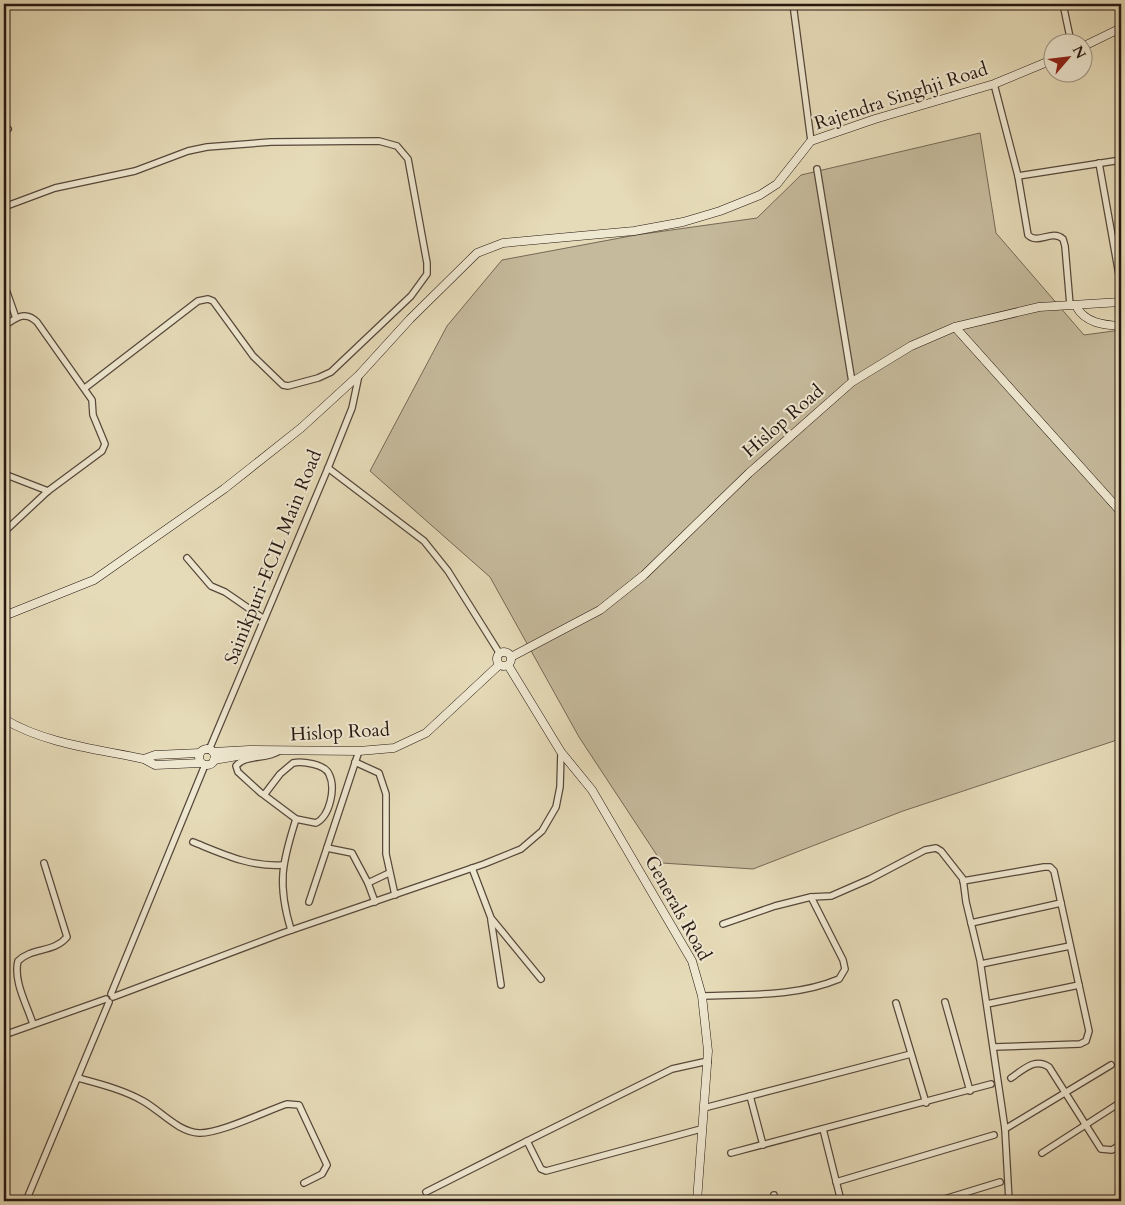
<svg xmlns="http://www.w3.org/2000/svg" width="1125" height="1205" font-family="Cardo,serif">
<rect width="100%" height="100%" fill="#e6dbb8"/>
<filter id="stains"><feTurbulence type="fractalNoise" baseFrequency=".004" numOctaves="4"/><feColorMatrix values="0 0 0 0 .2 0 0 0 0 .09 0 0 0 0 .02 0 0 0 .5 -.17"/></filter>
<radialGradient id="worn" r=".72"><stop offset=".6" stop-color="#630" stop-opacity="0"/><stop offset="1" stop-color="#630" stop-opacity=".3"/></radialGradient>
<polygon fill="#c5ba9c" stroke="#766856" points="980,133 996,233 1084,335 1121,330 1121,735 1114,741 903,811 753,869 662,863 579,737 490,577 370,471 447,326 502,260 636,235 757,218 801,175"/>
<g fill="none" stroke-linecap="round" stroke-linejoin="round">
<defs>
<g id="street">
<polyline points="793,4 811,141"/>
<polyline points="1063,4 1071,42"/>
<path d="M994 84 1018 176 1028 235C1038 245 1052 229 1063 239L1065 246 1070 305"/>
<polyline points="4,132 8,129"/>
<polyline points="1099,163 1121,286"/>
<polyline points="817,169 852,382"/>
<polyline points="1018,176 1121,160"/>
<polyline points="4,207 55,188 135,171 188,151 207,147 271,142 379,141 397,146 408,159 427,263 427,274 411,296 331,372 318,378 288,386 283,385 253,356 213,301 208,299 198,301 85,388"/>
<polyline points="4,284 16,318"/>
<path d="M4 326C16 318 25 310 37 322L92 400 93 415 105 444 102 451 48 491 4 532"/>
<polyline points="328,468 424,541 448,571 500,654"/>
<polyline points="4,474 48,491"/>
<polyline points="187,558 211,586 225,592 264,619"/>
<polyline points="209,750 328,468 352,408 359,375"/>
<polyline points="355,762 379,773 386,794 386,854 395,895"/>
<path d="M264 795 280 774 293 763C302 761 325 764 329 774 336 788 330 816 316 823L296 819 264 795 261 793 238 772 236 766C245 754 267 760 279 751"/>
<path d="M193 842C223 854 250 867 282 865"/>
<polyline points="327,848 352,853 368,883 375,902"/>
<polyline points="472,868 491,918 541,979"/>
<polyline points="963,881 1044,867 1050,867 1054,871 1089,1031 1086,1041 1080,1044 994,1047"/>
<polyline points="368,883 389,873"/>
<polyline points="309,902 359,751"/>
<polyline points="491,920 501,985"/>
<polyline points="971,923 1061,903"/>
<polyline points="723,924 775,906 811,897 831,896 870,879 925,850 936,848 941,851 963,879 966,902 980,960 1005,1129 1009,1201"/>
<path d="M291 930C277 884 282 863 296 819"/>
<polyline points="981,964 1070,946"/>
<polyline points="111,994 205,765"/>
<path d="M702 996C748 994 796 997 839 979L845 969 843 960 811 897"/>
<polyline points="113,997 283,933 484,864 521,849 542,831 556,807 560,787 561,752"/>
<polyline points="945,1002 970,1091"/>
<polyline points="896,1003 926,1103"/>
<polyline points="987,1004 1079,985"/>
<path d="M33 1024C27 1005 13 981 18 961 32 947 54 953 67 937L44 863"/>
<polyline points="4,1035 106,999"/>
<path d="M78 1078C100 1084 124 1090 143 1101 161 1111 178 1132 199 1133 219 1134 266 1111 287 1104L299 1105 327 1165 322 1174 304 1183"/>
<path d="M1011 1078C1023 1070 1035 1057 1049 1067L1101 1149 1112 1150 1121 1144"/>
<polyline points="750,1096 763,1145"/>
<polyline points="704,1108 911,1054"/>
<polyline points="701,1129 546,1171 541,1169 527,1141 672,1069 708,1061"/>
<polyline points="823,1129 841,1201"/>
<polyline points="1005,1129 1111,1065"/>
<polyline points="731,1153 991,1084"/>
<polyline points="1042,1153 1121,1102"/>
<polyline points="836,1182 994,1135"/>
<polyline points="426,1192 527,1141"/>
<polyline points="774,1195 775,1201"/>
<polyline points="26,1201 109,1002"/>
<polyline points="938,1201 1000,1182"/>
</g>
<g id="secondary">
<polyline points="1082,47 1121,28"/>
<path d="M1076 306C1085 323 1103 325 1121 326"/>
<polyline points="955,327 1121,512"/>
<polyline points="4,616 94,580 224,489 301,428 359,375 410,319 477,253 503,243 634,231 683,222 720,211 760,195 777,184 811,141 875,119 994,84 1052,60"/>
<circle cx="504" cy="659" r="7"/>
<polyline points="511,657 600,610 644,575 749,473 852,382 911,346 955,327 1039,307 1121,302"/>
<polyline points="508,665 561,752 592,790 692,961 702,996 708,1051 697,1201"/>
<path d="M4 719C45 744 98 749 144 759L155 765 201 763"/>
<circle cx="207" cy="757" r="8"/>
<polyline points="213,752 249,750 359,751 394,748 426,733 499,665"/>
<polyline points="144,759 155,755 200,753"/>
<polyline points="214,760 255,753"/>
</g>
</defs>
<use href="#street" stroke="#56483b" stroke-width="8"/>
<use href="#secondary" stroke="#261711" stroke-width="9"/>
<use href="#street" stroke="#efe8d1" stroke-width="5.5"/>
<use href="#secondary" stroke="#efe8d1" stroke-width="8"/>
</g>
<g text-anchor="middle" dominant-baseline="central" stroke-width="4" stroke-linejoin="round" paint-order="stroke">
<g font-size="19" fill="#261711" stroke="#efe8d1">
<text transform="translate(901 96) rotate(-18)">Rajendra Singhji Road</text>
<text transform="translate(783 421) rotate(-41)">Hislop Road</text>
<text transform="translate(273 557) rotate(-68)">Sainikpuri-ECIL Main Road</text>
<text transform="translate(340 732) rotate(-3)">Hislop Road</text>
<text transform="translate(678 908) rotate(61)">Generals Road</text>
</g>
</g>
<rect width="1125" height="1205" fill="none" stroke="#e6dbb8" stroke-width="20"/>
<rect x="5" y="5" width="1115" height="1195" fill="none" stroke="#261711" stroke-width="2.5"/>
<rect x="10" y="10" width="1105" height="1185" fill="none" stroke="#261711"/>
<g transform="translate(1068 58) rotate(62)"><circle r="24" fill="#efe8d1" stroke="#9f9484"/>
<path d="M0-4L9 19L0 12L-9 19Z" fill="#8f2418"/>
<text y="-8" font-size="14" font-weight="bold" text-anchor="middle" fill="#261711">N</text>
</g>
<rect width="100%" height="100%" filter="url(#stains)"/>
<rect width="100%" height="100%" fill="url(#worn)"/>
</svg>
